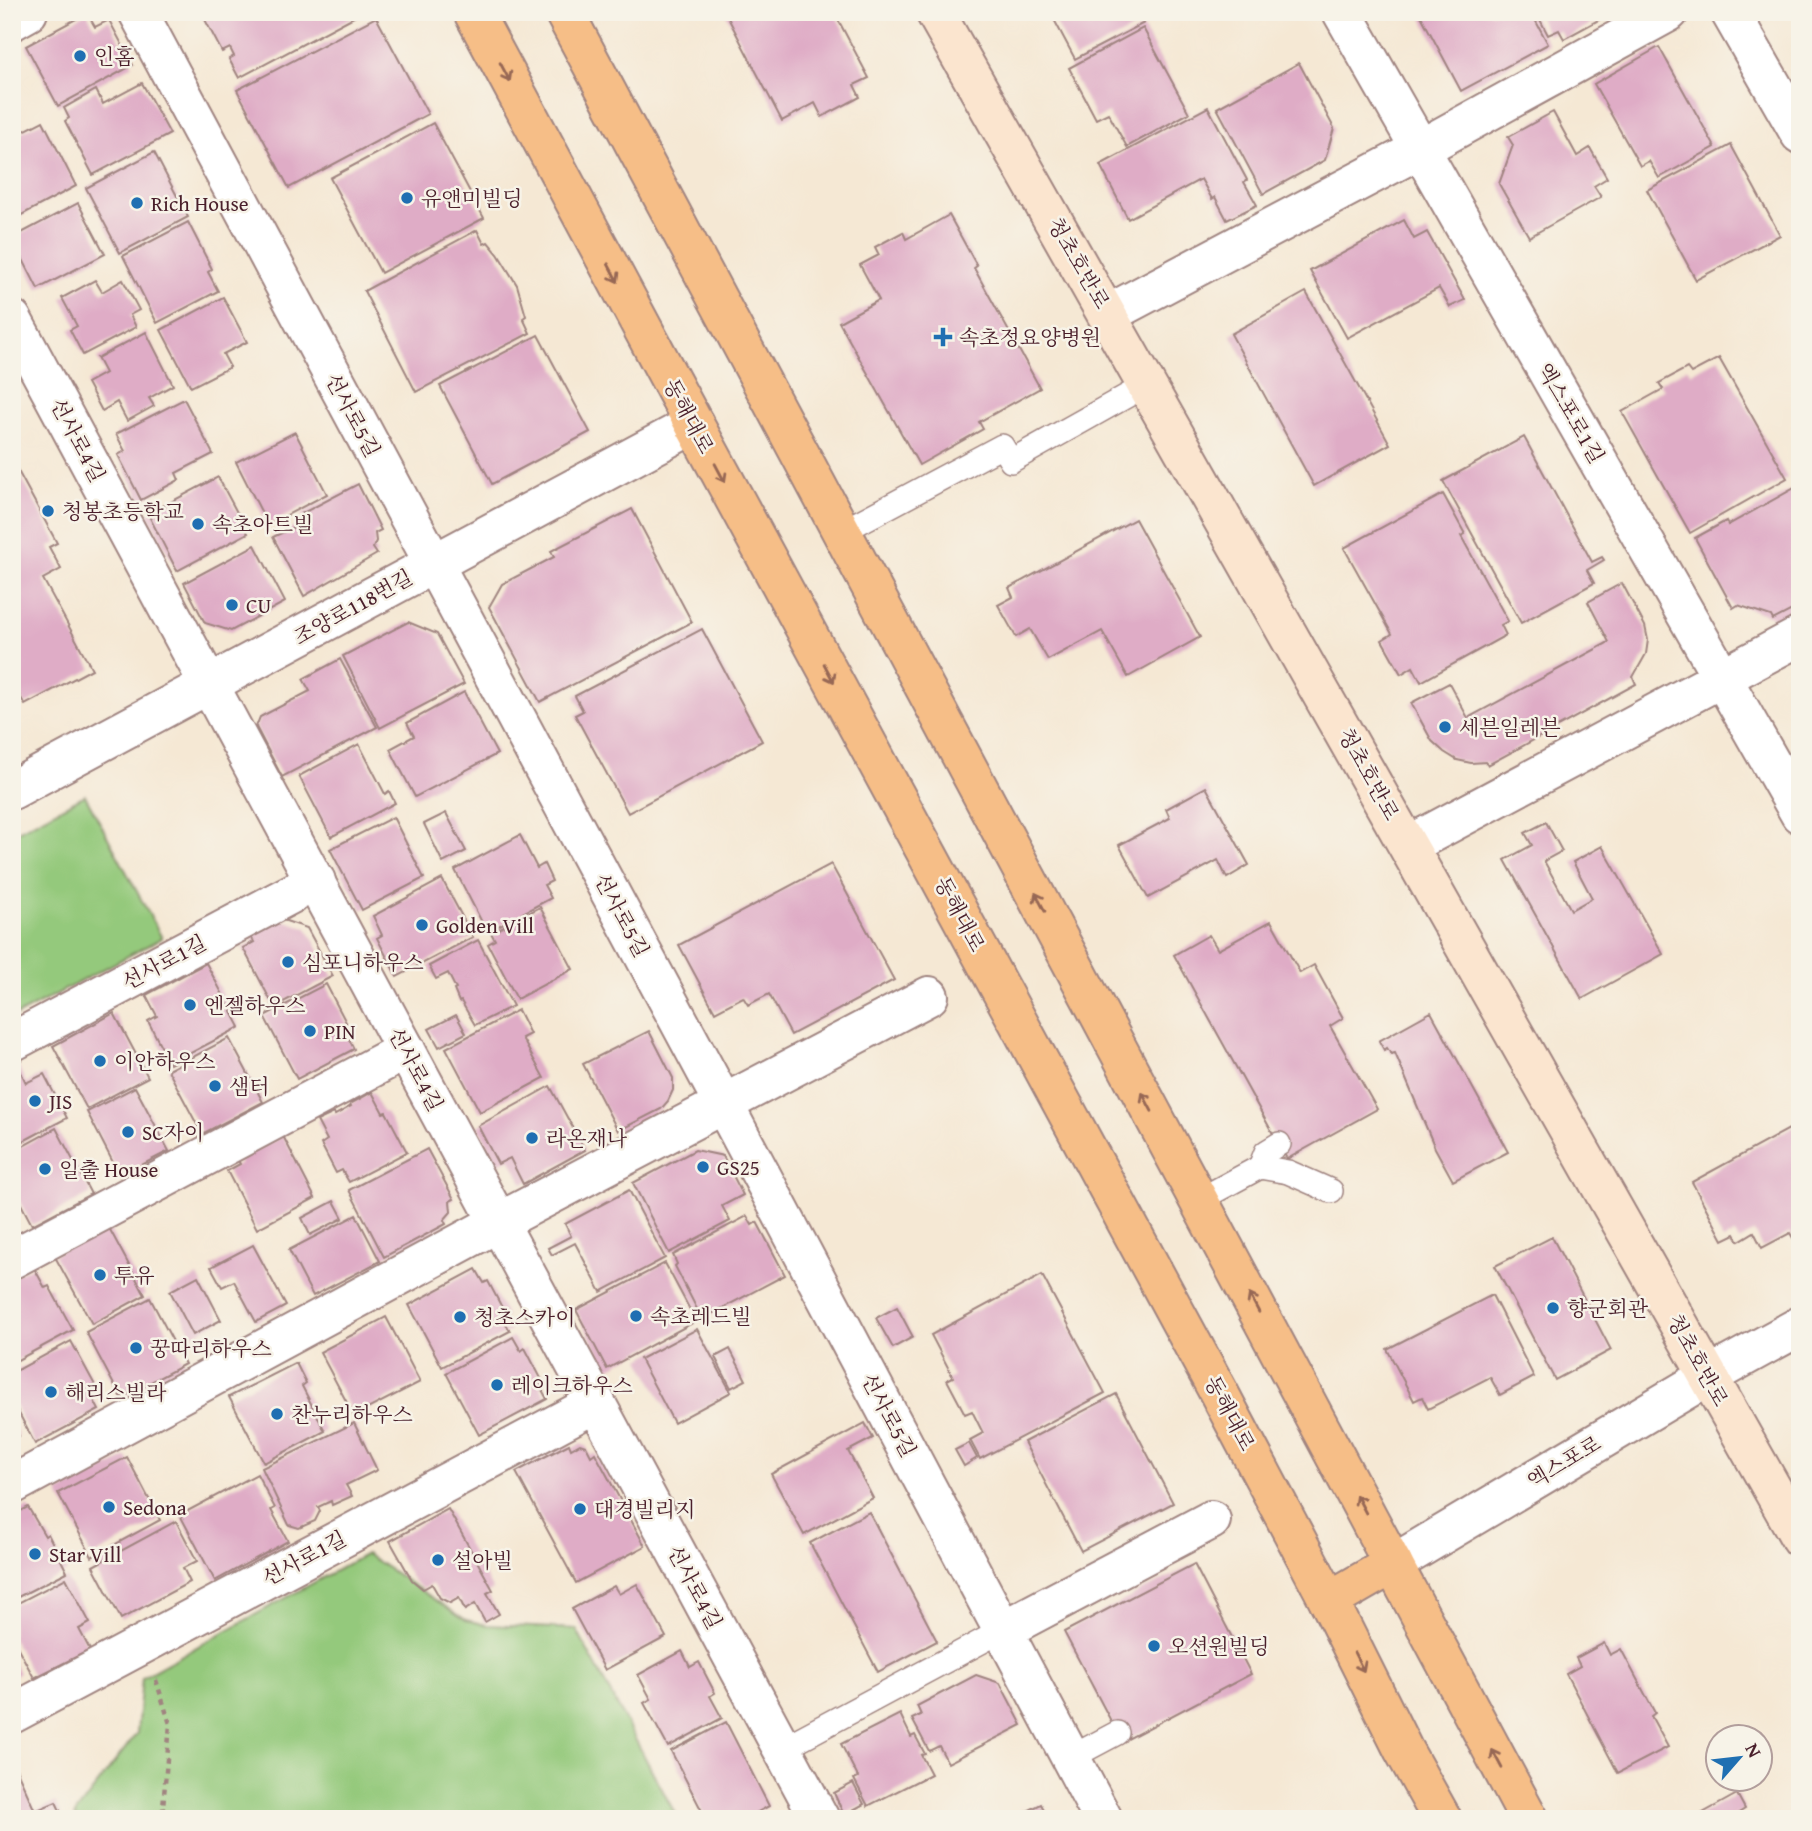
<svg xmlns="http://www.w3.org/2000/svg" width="1812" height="1831" font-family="'Gentium Book Plus','Noto Serif KR',serif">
<rect width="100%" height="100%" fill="#f7f3e8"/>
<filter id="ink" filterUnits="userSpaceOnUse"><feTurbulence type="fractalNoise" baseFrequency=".0143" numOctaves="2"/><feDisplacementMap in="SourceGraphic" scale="14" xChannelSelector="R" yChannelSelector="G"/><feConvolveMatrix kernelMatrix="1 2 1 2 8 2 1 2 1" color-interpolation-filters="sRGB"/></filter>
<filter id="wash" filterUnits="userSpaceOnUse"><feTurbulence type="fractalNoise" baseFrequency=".00686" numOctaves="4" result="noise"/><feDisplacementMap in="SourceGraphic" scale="28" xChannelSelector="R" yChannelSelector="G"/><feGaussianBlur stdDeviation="1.57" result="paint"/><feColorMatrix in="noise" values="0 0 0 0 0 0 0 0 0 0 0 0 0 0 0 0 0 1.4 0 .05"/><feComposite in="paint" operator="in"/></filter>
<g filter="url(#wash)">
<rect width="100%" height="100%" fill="#f5e8d4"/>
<g fill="#94c97b" stroke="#6f7453" stroke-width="2">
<polygon points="85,795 162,938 12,1018 12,834"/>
<polygon points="366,1554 466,1620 487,1625 576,1629 678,1819 76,1819 75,1814 137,1733 142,1677"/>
</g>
<g id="blocks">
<g fill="#dfacc6">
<polygon points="201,12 363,12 239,78 229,59 234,56 230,48 222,52"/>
<polygon points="725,12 834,12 869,78 854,85 860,97 822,117 815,103 782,121"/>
<polygon points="1050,12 1138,12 1144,23 1075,59"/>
<polygon points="1419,12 1531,12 1548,44 1461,91"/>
<polygon points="1536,12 1613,12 1564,39 1559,30 1548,35"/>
<polygon points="87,13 95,27 109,20 133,65 58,106 26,46"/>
<polygon points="376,17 428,114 289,188 237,90"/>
<polygon points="1143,28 1189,113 1127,147 1108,113 1096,119 1069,68"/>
<polygon points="1659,47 1715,147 1659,178 1649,161 1640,166 1594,84"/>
<polygon points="1299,63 1334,128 1325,160 1263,194 1217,108"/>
<polygon points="142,83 170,134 93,175 65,121 69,118 64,108 96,90 103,104"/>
<polygon points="1208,107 1247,180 1244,182 1257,205 1227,220 1215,197 1212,199 1201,179 1128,219 1100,165"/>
<polygon points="1553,112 1577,156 1590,148 1607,178 1594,186 1601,197 1529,237 1499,184 1513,145 1508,137"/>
<polygon points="43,121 76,186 12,220 12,137"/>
<polygon points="433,123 484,218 381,273 330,178"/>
<polygon points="1731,145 1780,235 1696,280 1647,190"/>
<polygon points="154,152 188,217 120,253 86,188"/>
<polygon points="78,203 105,254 38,289 12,238"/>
<polygon points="949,215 977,266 974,268 1040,388 979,422 983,429 919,465 839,322 879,300 860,265 879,255 875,247 903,232 906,239"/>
<polygon points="1404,220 1414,239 1427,232 1465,300 1450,307 1439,288 1347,338 1310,271"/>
<polygon points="188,222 212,269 208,272 218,291 157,323 123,256"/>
<polygon points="477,230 484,244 488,242 498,254 517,285 526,316 523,318 530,333 416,392 364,291"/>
<polygon points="95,280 102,292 123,280 139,310 130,315 136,327 83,355 70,330 77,326 62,298"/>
<polygon points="1306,292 1390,444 1314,486 1231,334"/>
<polygon points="223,297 247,342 223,354 230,367 191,387 161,330"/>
<polygon points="146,332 173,385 149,398 154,406 127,421 117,402 102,411 87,383 105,373 97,358"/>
<polygon points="538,335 590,432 492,484 440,386"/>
<polygon points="1719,358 1787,478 1690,533 1622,412 1663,389 1659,383 1687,368 1691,373"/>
<polygon points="184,399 213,454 176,473 179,480 141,500 118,455 125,451 116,434"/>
<polygon points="295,432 327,494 268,525 236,462"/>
<polygon points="1524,437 1592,562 1602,557 1604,560 1587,570 1594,583 1521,623 1443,481"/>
<polygon points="12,460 57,543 49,547 61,569 43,579 92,669 25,705 12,682"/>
<polygon points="218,477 248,533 177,571 148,514"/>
<polygon points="358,484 381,530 375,533 376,541 373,548 377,554 304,596 273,537 305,522 301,514"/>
<polygon points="1800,485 1800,606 1773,620 1771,616 1738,605 1733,608 1695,538 1726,521 1728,525"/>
<polygon points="1443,494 1465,534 1461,536 1508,621 1501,625 1506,635 1421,682 1413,667 1401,674 1382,640 1392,634 1344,548"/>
<polygon points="632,509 692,622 540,702 489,607 502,584 554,557 551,551"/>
<polygon points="1135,519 1200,637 1128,677 1102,631 1048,660 1030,629 1016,637 998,605 1013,597 1009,588"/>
<polygon points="255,545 285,602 231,631 205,623 184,583"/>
<polygon points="1622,583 1645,626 1648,640 1646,654 1633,677 1636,684 1488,765 1486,762 1471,763 1457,760 1444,752 1432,741 1411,703 1449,683 1468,718 1609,642 1588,602"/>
<polygon points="408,622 437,634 464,684 380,728 343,656"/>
<polygon points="702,629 762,741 628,813 575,715 583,711 575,696"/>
<polygon points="340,659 377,727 282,777 256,727 260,717 310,691 303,679"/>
<polygon points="464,692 497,754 415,797 390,749 414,736 407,723"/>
<polygon points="359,744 385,794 389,791 395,803 331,837 299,776"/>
<polygon points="1206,787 1249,865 1227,878 1218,860 1148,898 1119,845 1170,818 1166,809"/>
<polygon points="446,813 466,851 443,863 424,824"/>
<polygon points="393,817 424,878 362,910 330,849"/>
<polygon points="1546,822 1562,851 1544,861 1571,910 1592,898 1573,862 1602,846 1663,954 1582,999 1505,860 1532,845 1525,833"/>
<polygon points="520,835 537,868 544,864 552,881 544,885 551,898 487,932 455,870"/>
<polygon points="831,864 894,980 791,1035 769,994 748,1005 743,997 715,1012 679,945"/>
<polygon points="442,879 473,937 397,977 377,938 382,935 373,916"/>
<polygon points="540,907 573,969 517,999 488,944 495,940 491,933"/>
<polygon points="280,919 307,928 333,976 274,1007 243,948 254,942 250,935"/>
<polygon points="1271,921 1300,973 1314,965 1343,1018 1330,1026 1377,1109 1287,1159 1174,955 1209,935 1218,950"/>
<polygon points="478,940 513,1006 475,1025 461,1001 459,1002 454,990 456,989 448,973 436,979 429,966"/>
<polygon points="206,963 240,1027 170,1064 148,1021 157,1016 146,995"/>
<polygon points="326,984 350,1030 346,1033 354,1049 297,1079 264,1016"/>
<polygon points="518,1010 530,1034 522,1038 544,1078 480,1112 446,1048"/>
<polygon points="1431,1012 1508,1152 1453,1181 1435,1148 1395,1053 1391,1054 1387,1048 1384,1050 1379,1041"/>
<polygon points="114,1013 148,1077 87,1109 53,1046"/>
<polygon points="456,1015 466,1033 439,1047 429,1029"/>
<polygon points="649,1031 673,1078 673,1090 668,1101 661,1109 618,1131 583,1064"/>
<polygon points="229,1038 263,1102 202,1134 168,1070"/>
<polygon points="18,1066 26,1083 44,1074 67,1118 12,1147 12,1069"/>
<polygon points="550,1086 585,1150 523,1184 510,1158 498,1164 478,1126"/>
<polygon points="135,1087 169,1151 120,1176 87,1112"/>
<polygon points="372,1092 383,1113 386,1112 407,1152 349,1182 342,1170 336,1173 321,1144 327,1140 317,1121 334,1113 335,1115 351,1106 350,1104"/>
<polygon points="1800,1123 1800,1234 1793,1238 1790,1233 1762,1248 1754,1232 1739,1241 1735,1234 1723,1240 1692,1182"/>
<polygon points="56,1128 91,1194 32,1225 12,1187 12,1152"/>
<polygon points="283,1136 315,1198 257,1229 227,1171 240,1164 238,1160"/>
<polygon points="427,1149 454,1199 450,1201 451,1212 444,1220 446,1224 384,1257 349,1190"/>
<polygon points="695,1150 723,1156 743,1195 722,1206 730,1221 669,1253 633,1183"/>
<polygon points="629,1190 665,1258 601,1292 575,1243 552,1255 548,1248 571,1236 565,1224"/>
<polygon points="334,1201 343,1218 310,1235 302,1218"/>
<polygon points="356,1215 380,1261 313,1296 289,1250"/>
<polygon points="747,1216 752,1225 757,1222 785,1275 702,1319 675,1266 677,1264 673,1255"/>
<polygon points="108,1226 145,1295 92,1324 54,1255"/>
<polygon points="1552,1237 1611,1350 1555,1380 1495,1266"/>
<polygon points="253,1245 286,1306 256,1322 234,1281 222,1287 211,1267"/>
<polygon points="665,1263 696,1321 607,1369 576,1310"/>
<polygon points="33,1266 45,1288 49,1286 73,1330 12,1363 12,1277"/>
<polygon points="476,1269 484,1283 488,1281 507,1317 503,1318 510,1331 442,1367 409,1305"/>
<polygon points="1042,1275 1105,1393 980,1459 970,1440 983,1433 972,1411 965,1414 947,1380 953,1377 931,1335"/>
<polygon points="198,1276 221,1320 193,1335 170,1291"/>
<polygon points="1492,1295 1534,1377 1500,1395 1490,1377 1428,1409 1422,1397 1414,1401 1387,1349"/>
<polygon points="150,1298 185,1364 121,1398 86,1332"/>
<polygon points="897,1307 913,1337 893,1348 876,1318"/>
<polygon points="386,1317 420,1382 354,1416 320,1352"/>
<polygon points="697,1329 731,1392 674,1423 640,1359"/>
<polygon points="513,1337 521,1351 525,1348 544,1384 540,1386 547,1399 479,1435 446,1373"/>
<polygon points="71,1341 96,1387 89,1391 99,1410 35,1444 12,1400 12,1373"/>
<polygon points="730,1349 746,1380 731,1388 715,1357"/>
<polygon points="296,1363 306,1383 302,1386 325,1431 264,1463 229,1397"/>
<polygon points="1116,1394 1173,1503 1081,1551 1024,1442"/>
<polygon points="354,1423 377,1470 346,1485 352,1496 332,1505 331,1501 318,1507 320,1511 315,1521 299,1528 289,1525 262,1468"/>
<polygon points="865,1423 873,1438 848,1451 873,1498 804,1535 771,1474"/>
<polygon points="12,1424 19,1436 12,1440"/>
<polygon points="969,1443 977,1458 964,1466 955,1450"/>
<polygon points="569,1444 571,1449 580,1444 586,1446 591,1456 595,1453 645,1546 576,1583 516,1472"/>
<polygon points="127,1457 160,1520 92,1557 58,1493"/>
<polygon points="257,1474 275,1508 271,1510 288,1541 215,1581 180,1515"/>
<polygon points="28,1507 45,1536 48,1534 67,1572 12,1600 12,1516"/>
<polygon points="448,1509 493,1590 487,1593 499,1614 485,1622 475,1604 465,1610 459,1598 450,1603 440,1598 432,1584 423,1589 412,1580 390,1541"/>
<polygon points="869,1512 937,1641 878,1672 810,1543"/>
<polygon points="176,1521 197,1561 183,1568 190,1582 121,1619 93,1566"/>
<polygon points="1194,1564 1251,1674 1122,1742 1064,1632"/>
<polygon points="66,1578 90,1623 79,1629 90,1650 34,1678 12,1637 12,1606"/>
<polygon points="637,1584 666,1637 605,1670 572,1609 614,1586 619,1594"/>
<polygon points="1604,1643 1610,1655 1621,1649 1655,1713 1651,1716 1668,1747 1618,1773 1566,1674 1580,1666 1576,1658"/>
<polygon points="682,1651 690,1667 699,1662 715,1693 710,1696 722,1718 668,1747 644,1703 651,1699 638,1675"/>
<polygon points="12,1660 19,1673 12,1677"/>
<polygon points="976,1675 1000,1683 1022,1725 948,1763 939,1746 929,1751 912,1719 921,1715 917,1706"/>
<polygon points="900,1714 911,1737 915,1735 925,1754 921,1755 931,1774 868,1806 854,1779 858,1777 841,1744"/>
<polygon points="726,1722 769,1806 745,1819 706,1819 671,1751"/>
<polygon points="12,1760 35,1811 56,1802 64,1819 12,1819"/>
<polygon points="853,1783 864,1804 844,1815 834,1793"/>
<polygon points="1737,1794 1745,1809 1734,1816 1735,1819 1692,1819"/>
<polygon points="1041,1804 1049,1819 1012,1819"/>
</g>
</g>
</g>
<g filter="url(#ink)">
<use href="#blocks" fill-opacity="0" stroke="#a08480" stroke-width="2"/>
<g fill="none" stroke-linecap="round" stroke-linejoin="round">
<defs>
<g id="lane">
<polyline points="841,532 1002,446 1011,461 1148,384"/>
<polyline points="1260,1167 1266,1152 1279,1144"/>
<polyline points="1199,1200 1260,1167 1288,1172 1331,1191"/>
<polyline points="783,1748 1003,1630"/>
<polyline points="1070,1758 1117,1733"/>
</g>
<g id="street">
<polyline points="138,12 724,1105 1103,1819"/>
<polyline points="1342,12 1800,814"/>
<polyline points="1730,12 1800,134"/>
<polyline points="12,21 28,12"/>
<polyline points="1108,314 1420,149 1669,12"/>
<polyline points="12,319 820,1819"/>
<polyline points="12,790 694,424"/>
<polyline points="1409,845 1800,636"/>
<polyline points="12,1042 316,881"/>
<polyline points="12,1259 406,1050"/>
<polyline points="12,1485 499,1222 929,996"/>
<polyline points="1393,1564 1707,1377 1800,1326"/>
<polyline points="1003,1630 1211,1520"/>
<polyline points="12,1714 596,1403"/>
</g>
<polyline id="secondary" points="935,12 1800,1538"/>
<g id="primary">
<polyline points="473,12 694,424 1218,1391 1329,1601 1403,1749 1442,1819"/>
<polyline points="564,12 1529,1819"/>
<polyline points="1329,1601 1393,1564"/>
</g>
</defs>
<use href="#lane" stroke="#a08480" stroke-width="26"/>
<use href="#street" stroke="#a08480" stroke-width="42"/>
<use href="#secondary" stroke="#a08480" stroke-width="42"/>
<use href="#primary" stroke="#a08480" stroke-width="42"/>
<polyline stroke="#a08480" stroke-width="4.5" stroke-dasharray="5 5" stroke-linecap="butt" points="156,1680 170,1724 163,1807 164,1819"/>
<use href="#lane" stroke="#fff" stroke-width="23"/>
<use href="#street" stroke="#fff" stroke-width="38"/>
<use href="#secondary" stroke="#fbe5cf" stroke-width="38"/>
<use href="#primary" stroke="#f6be87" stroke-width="38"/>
</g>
<defs><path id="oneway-shaft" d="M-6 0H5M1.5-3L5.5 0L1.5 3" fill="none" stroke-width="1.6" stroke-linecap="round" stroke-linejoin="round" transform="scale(1.75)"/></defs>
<g stroke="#976754">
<use href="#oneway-shaft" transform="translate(505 72) rotate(62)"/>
<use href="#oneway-shaft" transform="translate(613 273) rotate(62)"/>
<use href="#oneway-shaft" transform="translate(720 473) rotate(62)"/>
<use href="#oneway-shaft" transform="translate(829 673) rotate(62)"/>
<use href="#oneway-shaft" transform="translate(1040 902) rotate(-118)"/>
<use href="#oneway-shaft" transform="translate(1147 1102) rotate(-118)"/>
<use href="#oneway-shaft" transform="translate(1254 1303) rotate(-118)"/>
<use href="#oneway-shaft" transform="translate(1361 1504) rotate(-118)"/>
<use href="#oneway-shaft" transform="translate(1359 1662) rotate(63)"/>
<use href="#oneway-shaft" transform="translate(1497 1759) rotate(-118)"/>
</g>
</g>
<g fill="#1f6fb2" stroke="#f7f3e8" stroke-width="2.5">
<circle cx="80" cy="56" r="7"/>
<circle cx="407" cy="198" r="7"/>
<circle cx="137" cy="203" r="7"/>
<path d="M939.5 326.5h7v7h7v7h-7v7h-7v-7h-7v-7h7z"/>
<circle cx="48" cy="511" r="7"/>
<circle cx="198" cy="524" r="7"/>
<circle cx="232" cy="605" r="7"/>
<circle cx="1445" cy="727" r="7"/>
<circle cx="422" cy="925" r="7"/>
<circle cx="288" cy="962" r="7"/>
<circle cx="190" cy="1005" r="7"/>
<circle cx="310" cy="1031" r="7"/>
<circle cx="100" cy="1061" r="7"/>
<circle cx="215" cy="1086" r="7"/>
<circle cx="35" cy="1101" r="7"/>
<circle cx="128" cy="1132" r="7"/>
<circle cx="532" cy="1138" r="7"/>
<circle cx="703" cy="1167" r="7"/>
<circle cx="45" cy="1169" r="7"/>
<circle cx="100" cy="1275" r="7"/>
<circle cx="1553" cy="1308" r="7"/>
<circle cx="636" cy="1316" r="7"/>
<circle cx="460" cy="1317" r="7"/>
<circle cx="136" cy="1348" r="7"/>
<circle cx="497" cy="1385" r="7"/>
<circle cx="51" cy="1392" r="7"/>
<circle cx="277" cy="1414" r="7"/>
<circle cx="109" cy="1507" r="7"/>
<circle cx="580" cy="1509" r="7"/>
<circle cx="35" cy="1554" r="7"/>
<circle cx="438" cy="1560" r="7"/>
<circle cx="1154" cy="1646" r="7"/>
</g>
<g text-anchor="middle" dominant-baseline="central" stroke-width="5" stroke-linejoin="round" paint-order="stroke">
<g font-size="21" fill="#4a1f2b" stroke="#f7f3e8" text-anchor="start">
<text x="94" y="56">인홈</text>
<text x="421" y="198">유앤미빌딩</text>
<text x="151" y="203">Rich House</text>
<text x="959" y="337">속초정요양병원</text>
<text x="62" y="511">청봉초등학교</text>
<text x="212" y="524">속초아트빌</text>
<text x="246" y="605">CU</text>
<text x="1459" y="727">세븐일레븐</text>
<text x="436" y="925">Golden Vill</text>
<text x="302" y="962">심포니하우스</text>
<text x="204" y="1005">엔젤하우스</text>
<text x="324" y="1031">PIN</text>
<text x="114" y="1061">이안하우스</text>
<text x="229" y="1086">샘터</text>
<text x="49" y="1101">JIS</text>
<text x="142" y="1132">SC자이</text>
<text x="546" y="1138">라온재나</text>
<text x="717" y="1167">GS25</text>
<text x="59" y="1169">일출 House</text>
<text x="114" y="1275">투유</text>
<text x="1567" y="1308">향군회관</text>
<text x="650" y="1316">속초레드빌</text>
<text x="474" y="1317">청초스카이</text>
<text x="150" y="1348">꿍따리하우스</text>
<text x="511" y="1385">레이크하우스</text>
<text x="65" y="1392">해리스빌라</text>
<text x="291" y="1414">찬누리하우스</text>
<text x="123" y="1507">Sedona</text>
<text x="594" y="1509">대경빌리지</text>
<text x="49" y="1554">Star Vill</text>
<text x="452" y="1560">설아빌</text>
<text x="1168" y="1646">오션원빌딩</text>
</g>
<g font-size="21" fill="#4a1f2b" stroke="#f7f3e8">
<text transform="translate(1079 263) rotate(60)">청초호반로</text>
<text transform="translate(1571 413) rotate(60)">엑스포로1길</text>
<text transform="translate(353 415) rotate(62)">선사로5길</text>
<text transform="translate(689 416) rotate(62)">동해대로</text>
<text transform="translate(78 440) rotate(62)">선사로4길</text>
<text transform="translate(353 607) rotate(-29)">조양로118번길</text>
<text transform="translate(1369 774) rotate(61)">청초호반로</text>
<text transform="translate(960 914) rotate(62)">동해대로</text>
<text transform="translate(622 915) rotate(62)">선사로5길</text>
<text transform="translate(164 962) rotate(-28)">선사로1길</text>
<text transform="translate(416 1069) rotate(62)">선사로4길</text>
<text transform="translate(1698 1360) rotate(61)">청초호반로</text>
<text transform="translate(1230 1413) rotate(62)">동해대로</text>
<text transform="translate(889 1415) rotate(62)">선사로5길</text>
<text transform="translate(1564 1462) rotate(-31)">엑스포로</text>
<text transform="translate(304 1558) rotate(-28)">선사로1길</text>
<text transform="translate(695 1587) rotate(62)">선사로4길</text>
</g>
</g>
<rect width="1812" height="1831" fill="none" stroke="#f7f3e8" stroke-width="42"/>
<g transform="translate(1739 1758) rotate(62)"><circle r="33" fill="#f7f3e8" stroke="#b29e9c" stroke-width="2"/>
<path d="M0-5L12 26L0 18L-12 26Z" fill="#1f6fb2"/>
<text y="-10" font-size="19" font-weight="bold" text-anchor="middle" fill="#4a1f2b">N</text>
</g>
</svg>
